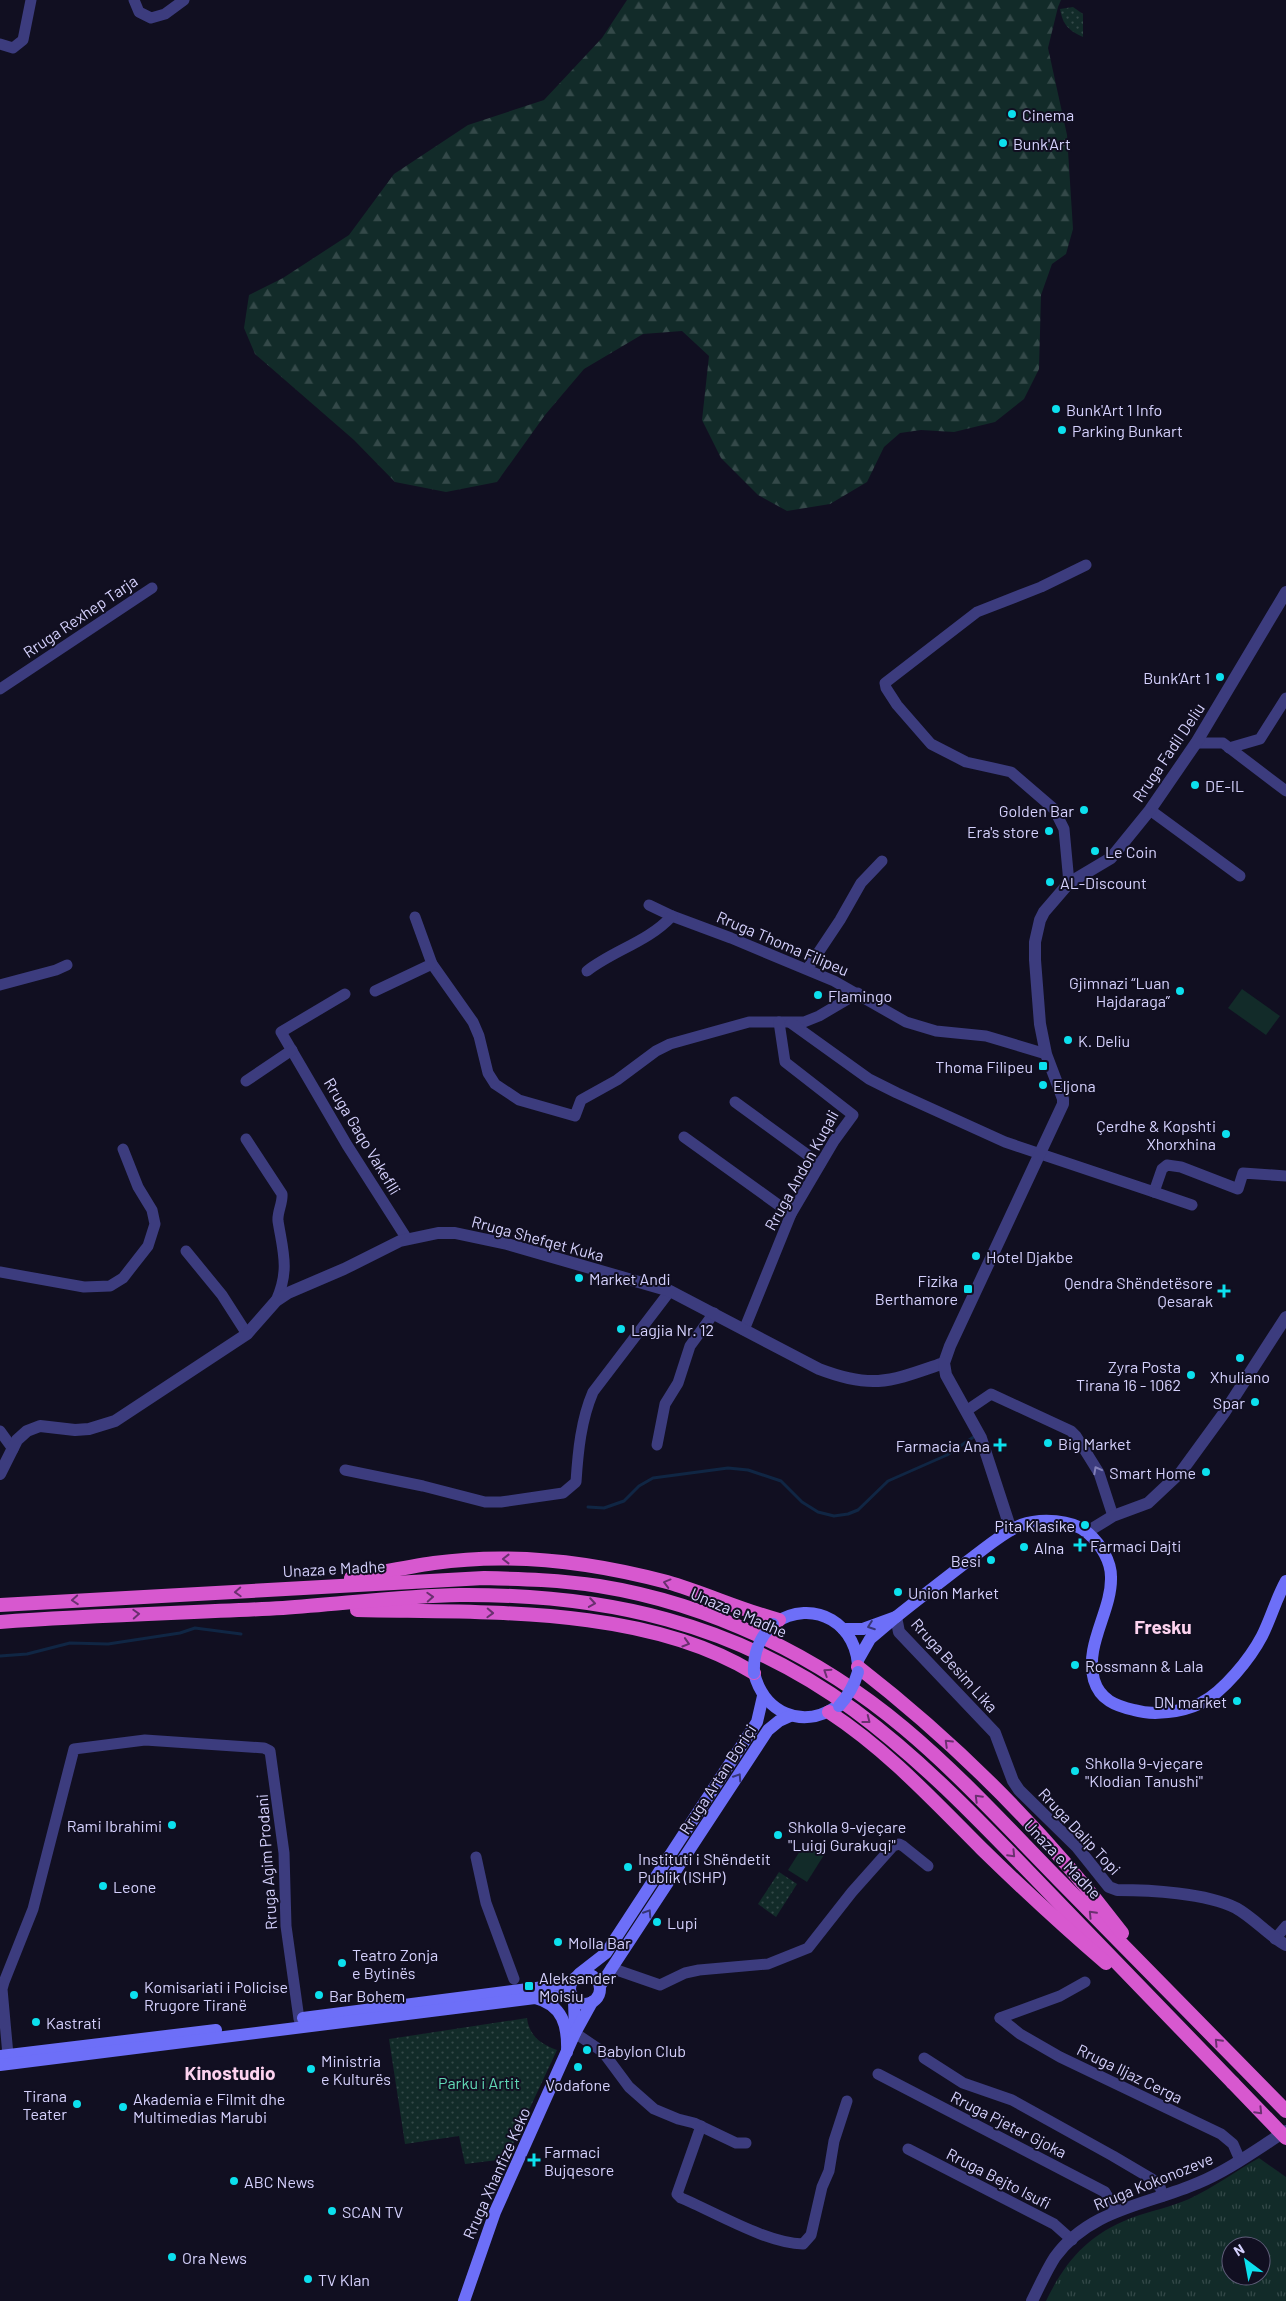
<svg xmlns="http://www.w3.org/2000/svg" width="1286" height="2301" font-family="Barlow,sans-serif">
<defs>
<pattern id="grass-tufts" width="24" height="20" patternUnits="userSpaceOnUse" patternTransform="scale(1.25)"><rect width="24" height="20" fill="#122b29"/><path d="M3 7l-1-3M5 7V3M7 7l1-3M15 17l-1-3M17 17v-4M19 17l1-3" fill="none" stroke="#344949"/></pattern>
<pattern id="forest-firs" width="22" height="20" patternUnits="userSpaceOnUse" patternTransform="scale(1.25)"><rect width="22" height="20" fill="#122b29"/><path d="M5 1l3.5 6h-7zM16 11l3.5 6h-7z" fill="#344949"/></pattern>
<pattern id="park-dots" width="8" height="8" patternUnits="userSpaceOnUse" patternTransform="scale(1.25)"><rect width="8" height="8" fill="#122b29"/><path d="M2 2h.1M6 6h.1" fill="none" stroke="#344949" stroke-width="1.8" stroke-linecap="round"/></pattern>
</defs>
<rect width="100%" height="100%" fill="#110f21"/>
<path fill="url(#grass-tufts)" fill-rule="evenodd" d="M1259 2158 1286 2177V2301H1046C1066 2260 1088 2235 1131 2218 1150 2211 1171 2207 1189 2199 1213 2188 1236 2171 1259 2158ZM1231 2246H1261V2276H1231Z"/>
<polygon fill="url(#forest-firs)" points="627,0 1061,0 1058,7 1048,48 1067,135 1073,229 1066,254 1052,264 1041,295 1039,369 1024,399 995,422 954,432 921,430 900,433 884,447 867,482 830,504 787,511 758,495 721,458 702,420 709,356 682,331 643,334 584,369 545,415 497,482 446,492 395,482 354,440 255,354 244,328 249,295 283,278 349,235 394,174 468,125 544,100 602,38"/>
<g fill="url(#park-dots)">
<path d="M1073 7 1083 14V37C1068 30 1063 25 1060 9Z"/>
<polygon points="779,1872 797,1884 776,1917 758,1904"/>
<path d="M527 2018C529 2036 541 2044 557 2050L506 2159 465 2164 459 2136 405 2144 389 2039Z"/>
</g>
<g fill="#122b29">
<polygon points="1242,989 1280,1016 1266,1035 1228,1008"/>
<polygon points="805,1843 824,1855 807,1882 788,1870"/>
</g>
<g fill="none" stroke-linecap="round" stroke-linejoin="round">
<g stroke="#102644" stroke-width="3">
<polyline points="588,1507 604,1508 624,1501 639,1486 653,1478 728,1468 748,1470 781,1481 802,1502 818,1512 834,1516 848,1514 858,1510 888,1481 947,1455 975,1436"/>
<polyline points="0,1656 27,1654 70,1643 108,1644 180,1633 195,1628 241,1634"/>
</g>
<g stroke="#3c3c7e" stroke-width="11">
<polyline points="134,0 139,12 151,18 165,14 184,0"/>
<polyline points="0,44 13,48 23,40 31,0"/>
<polyline points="0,689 152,588"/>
<polyline points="1196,743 1223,743 1286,791"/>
<polyline points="1229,748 1260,739 1286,698"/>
<polyline points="1150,810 1240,876"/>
<polyline points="1069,883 1064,829 1054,809 1011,772 966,762 931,744 897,705 886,688 885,683 977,612 1041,587 1086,565"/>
<polyline points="649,905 672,916 731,938 834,981 906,1022 936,1031 986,1036 1046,1054"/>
<polyline points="432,964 473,1022 479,1036 488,1073 495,1084 519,1100 575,1116 581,1100 617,1080 656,1051 670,1044 749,1022 804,1022 819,1016 858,993"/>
<polyline points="808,968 840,920 861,883 882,861"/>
<path d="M587 971C614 950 648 942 672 916"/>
<polyline points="0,985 56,970 67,965"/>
<polyline points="375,991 432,964 415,917"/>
<polyline points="345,994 281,1032 347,1145 407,1239"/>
<polyline points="791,1023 869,1079 897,1093 1005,1142 1154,1192 1162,1169 1167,1165 1181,1167 1238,1189 1243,1173 1286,1176"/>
<polyline points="246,1081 292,1050"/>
<polyline points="735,1102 820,1164"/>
<polyline points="684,1137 791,1214"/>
<path d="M246 1139 282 1194C283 1203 277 1212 278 1221 283 1252 290 1270 276 1301"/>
<polyline points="1154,1192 1192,1205"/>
<polyline points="186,1251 222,1295 247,1334"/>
<polyline points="0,1272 84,1287 110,1286 123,1278 148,1246 155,1224 152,1210 138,1187 123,1149"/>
<polyline points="744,1330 791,1214 834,1141 853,1115 785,1062 779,1022"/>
<polyline points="966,1411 991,1394 1071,1431 1076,1436 1099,1473 1113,1516"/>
<polyline points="0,1431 13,1449"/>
<polyline points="657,1445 665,1404 678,1383 690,1346 714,1313"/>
<path d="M345 1470 423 1486 485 1502H501L563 1493 576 1482C578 1451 581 1420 593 1392L670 1291"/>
<polyline points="476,1857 486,1903 514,1979"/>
<polyline points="1275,1939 1286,1926"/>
<polyline points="611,1968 660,1985 685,1973 699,1970 768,1964 808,1948 852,1892 893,1846 899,1844 903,1846 928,1866"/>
<polyline points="1000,2018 1020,2034 1060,2057 1221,2134 1233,2144 1240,2160"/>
<polyline points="1000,2018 1060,1996 1085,1982"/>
<polyline points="575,2033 603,2052 629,2087 654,2109 678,2119 694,2123 736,2143 746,2143"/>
<polyline points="8,2055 2,1989 4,1982 33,1909 74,1749 145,1740 264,1748 270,1751 284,1853 286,1926 299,2019"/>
<polyline points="924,2058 963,2083 1012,2100 1113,2156 1152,2179 1160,2187 1163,2196"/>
<polyline points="878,2074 1105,2192 1116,2211"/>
<path d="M701 2126 677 2194 681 2198C715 2212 766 2243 803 2244L811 2235 822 2187 829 2171 834 2141 847 2101"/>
<polyline points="908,2149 1054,2224 1072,2240"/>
</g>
<g stroke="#3c3c7e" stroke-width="12">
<path d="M0 1474 17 1440 27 1431 40 1426 75 1430 89 1429 115 1421 247 1334 276 1301 288 1293 344 1269 400 1241 438 1233H455L507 1244 670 1291 819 1369C874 1390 891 1381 944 1363"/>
<polyline points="1011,1530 981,1438 946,1375 944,1363 950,1346 1063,1104 1063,1099 1046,1054 1040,1024 1035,960 1035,942 1040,920 1044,912 1069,883 1111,858 1150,810 1196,743 1286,592"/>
<polyline points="1087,1532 1113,1516 1148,1503 1181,1472 1224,1413 1286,1317"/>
<path d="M896 1617 899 1632 995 1733 1013 1781 1019 1790 1077 1847 1109 1887 1117 1890C1150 1890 1206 1893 1236 1908 1254 1918 1268 1935 1286 1945"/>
<path d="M1032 2301C1039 2287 1046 2271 1055 2257 1090 2209 1147 2205 1198 2183 1229 2170 1257 2149 1286 2131"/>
</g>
<g stroke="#6d6ff8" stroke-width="12">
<path d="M896 1617C921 1597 947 1577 973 1557 988 1546 1004 1532 1021 1525 1040 1518 1073 1519 1089 1534 1101 1545 1111 1561 1111 1577 1112 1611 1084 1645 1094 1680 1100 1700 1116 1706 1134 1710 1154 1716 1182 1712 1201 1703 1223 1692 1250 1659 1262 1636 1271 1618 1276 1599 1286 1581"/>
<path d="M773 1624C814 1596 860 1625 858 1672"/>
<polyline points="843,1629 863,1629 896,1617 870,1639 858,1660"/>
<path d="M754 1673C764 1712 801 1730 836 1707"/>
<circle cx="585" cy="1989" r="15"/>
<polyline points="579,1974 606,1953 757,1722 763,1696"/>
<polyline points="600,1986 768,1730 779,1721 790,1716"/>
<polyline points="538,1998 571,1995"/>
<polyline points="574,2000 575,2033"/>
<polyline points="303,2018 544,1987 572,1981"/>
<polyline points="0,2056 216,2030"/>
<path d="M0 2065 535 1998C563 2005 568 2026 567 2052"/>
<polyline points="464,2301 495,2212 575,2033 592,2002"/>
</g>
<g stroke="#d758cf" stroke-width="14">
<path d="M351 1578C379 1573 406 1567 434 1563 511 1552 592 1562 667 1582 705 1593 741 1610 779 1620"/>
<path d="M0 1605 484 1578C523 1579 561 1580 599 1586 711 1604 818 1656 904 1728 959 1774 1008 1828 1058 1879 1134 1957 1210 2034 1286 2111"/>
<path d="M357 1610C483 1613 643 1605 754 1673"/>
<path d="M0 1622C94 1615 189 1613 283 1608 342 1604 401 1596 460 1595 605 1594 736 1623 854 1710 919 1758 975 1816 1031 1874 1098 1943 1165 2013 1233 2083"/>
<path d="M858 1667C957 1744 1047 1834 1122 1933"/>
<path d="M829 1712C887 1750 933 1800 982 1849 1022 1888 1063 1926 1106 1963"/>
</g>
<g stroke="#6d6ff8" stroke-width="12">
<path d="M754 1673C753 1653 759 1638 773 1624"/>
<path d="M839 1706C849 1695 854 1686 858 1672"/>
</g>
<polyline stroke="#d758cf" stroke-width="14" points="1233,2083 1286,2138"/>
</g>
<defs><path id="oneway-chevron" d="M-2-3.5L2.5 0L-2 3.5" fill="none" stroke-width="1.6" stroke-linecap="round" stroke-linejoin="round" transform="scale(1.25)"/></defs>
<use stroke="#817fb7" href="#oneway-chevron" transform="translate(1097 1470) rotate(-118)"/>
<g stroke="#6a306f">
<use href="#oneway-chevron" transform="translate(506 1559) rotate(-180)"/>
<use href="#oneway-chevron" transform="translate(667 1583) rotate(-165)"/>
<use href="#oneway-chevron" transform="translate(238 1592) rotate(177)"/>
<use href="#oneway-chevron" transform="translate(430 1597) rotate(-3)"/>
<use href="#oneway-chevron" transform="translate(75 1600) rotate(176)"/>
<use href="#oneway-chevron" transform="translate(592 1603) rotate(9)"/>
<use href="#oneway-chevron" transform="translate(490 1613) rotate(2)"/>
<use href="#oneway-chevron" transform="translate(136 1614) rotate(-3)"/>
<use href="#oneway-chevron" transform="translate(686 1643) rotate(17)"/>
<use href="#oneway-chevron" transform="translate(827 1672) rotate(-147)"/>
<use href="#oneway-chevron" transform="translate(867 1720) rotate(38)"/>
<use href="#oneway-chevron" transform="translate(948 1743) rotate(-136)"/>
<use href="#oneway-chevron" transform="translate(978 1798) rotate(-135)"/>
<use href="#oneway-chevron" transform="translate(1012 1854) rotate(46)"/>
<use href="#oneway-chevron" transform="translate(1092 1914) rotate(-134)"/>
<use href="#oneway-chevron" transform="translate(1218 2042) rotate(-134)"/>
<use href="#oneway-chevron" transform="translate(1259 2111) rotate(46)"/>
</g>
<g stroke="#363577">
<use href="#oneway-chevron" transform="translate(871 1626) rotate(160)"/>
<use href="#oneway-chevron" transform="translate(738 1777) rotate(-57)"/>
<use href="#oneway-chevron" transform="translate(648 1913) rotate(-57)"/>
</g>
<g fill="#0ce0ee" stroke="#110f21" stroke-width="2">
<circle cx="1012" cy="114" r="5"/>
<circle cx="1003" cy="143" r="5"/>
<circle cx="1056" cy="409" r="5"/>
<circle cx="1062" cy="430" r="5"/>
<circle cx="1220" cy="677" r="5"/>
<circle cx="1195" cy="785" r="5"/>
<circle cx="1084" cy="810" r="5"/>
<circle cx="1049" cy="831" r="5"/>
<circle cx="1095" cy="851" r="5"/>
<circle cx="1050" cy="882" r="5"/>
<circle cx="1180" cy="991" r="5"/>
<circle cx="818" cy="995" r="5"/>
<circle cx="1068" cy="1040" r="5"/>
<rect x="1038" y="1061" width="10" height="10" rx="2.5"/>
<circle cx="1043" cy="1085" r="5"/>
<circle cx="1226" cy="1134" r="5"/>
<circle cx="976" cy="1256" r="5"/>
<circle cx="579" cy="1278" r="5"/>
<rect x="963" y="1284" width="10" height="10" rx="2.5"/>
<path d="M1221.5 1283.5h5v5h5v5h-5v5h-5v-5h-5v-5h5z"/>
<circle cx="621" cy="1329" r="5"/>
<circle cx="1240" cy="1358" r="5"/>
<circle cx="1191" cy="1375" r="5"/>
<circle cx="1255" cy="1402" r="5"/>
<circle cx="1048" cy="1443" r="5"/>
<path d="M997.5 1437.5h5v5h5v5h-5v5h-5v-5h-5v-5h5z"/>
<circle cx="1206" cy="1472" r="5"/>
<circle cx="1085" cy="1525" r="5"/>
<path d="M1077.5 1537.5h5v5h5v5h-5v5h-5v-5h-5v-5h5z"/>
<circle cx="1024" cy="1547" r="5"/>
<circle cx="991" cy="1560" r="5"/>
<circle cx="898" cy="1592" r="5"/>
<circle cx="1075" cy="1665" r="5"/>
<circle cx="1237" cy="1701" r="5"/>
<circle cx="1075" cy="1771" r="5"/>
<circle cx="172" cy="1825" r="5"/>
<circle cx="778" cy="1835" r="5"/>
<circle cx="628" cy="1867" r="5"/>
<circle cx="103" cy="1886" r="5"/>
<circle cx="657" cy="1922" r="5"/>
<circle cx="558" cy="1942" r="5"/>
<circle cx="342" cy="1963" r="5"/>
<rect x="524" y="1981" width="10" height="10" rx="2.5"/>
<circle cx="134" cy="1995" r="5"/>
<circle cx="319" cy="1995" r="5"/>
<circle cx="36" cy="2022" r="5"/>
<circle cx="587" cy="2050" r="5"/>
<circle cx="578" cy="2067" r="5"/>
<circle cx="311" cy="2069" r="5"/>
<circle cx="77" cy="2104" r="5"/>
<circle cx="123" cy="2107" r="5"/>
<path d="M531.5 2152.5h5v5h5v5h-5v5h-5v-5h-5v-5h5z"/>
<circle cx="234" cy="2181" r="5"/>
<circle cx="332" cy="2211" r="5"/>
<circle cx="172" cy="2257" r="5"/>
<circle cx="308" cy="2279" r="5"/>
</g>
<g text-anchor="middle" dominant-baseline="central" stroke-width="4" stroke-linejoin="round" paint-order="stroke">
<g font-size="16" fill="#d5d1fd" stroke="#110f21" text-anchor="start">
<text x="1022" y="114">Cinema</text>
<text x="1013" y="143">Bunk'Art</text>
<text x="1066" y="409">Bunk'Art 1 Info</text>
<text x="1072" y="430">Parking Bunkart</text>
<text x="1210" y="677" text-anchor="end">Bunk‘Art 1</text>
<text x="1205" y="785">DE-IL</text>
<text x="1074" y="810" text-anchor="end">Golden Bar</text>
<text x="1039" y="831" text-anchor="end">Era's store</text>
<text x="1105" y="851">Le Coin</text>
<text x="1060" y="882">AL-Discount</text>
<text x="1170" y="982" text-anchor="end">Gjimnazi “Luan<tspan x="1170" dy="18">Hajdaraga”</tspan></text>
<text x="828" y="995">Flamingo</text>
<text x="1078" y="1040">K. Deliu</text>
<text x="1033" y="1066" text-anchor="end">Thoma Filipeu</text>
<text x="1053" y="1085">Eljona</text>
<text x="1216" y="1125" text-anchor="end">Çerdhe &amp; Kopshti<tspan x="1216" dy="18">Xhorxhina</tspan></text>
<text x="986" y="1256">Hotel Djakbe</text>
<text x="589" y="1278">Market Andi</text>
<text x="958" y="1280" text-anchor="end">Fizika<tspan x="958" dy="18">Berthamore</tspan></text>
<text x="1213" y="1282" text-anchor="end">Qendra Shëndetësore<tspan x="1213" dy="18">Qesarak</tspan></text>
<text x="631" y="1329">Lagjia Nr. 12</text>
<text x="1181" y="1366" text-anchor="end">Zyra Posta<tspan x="1181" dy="18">Tirana 16 - 1062</tspan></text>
<text x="1240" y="1376" text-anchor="middle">Xhuliano</text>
<text x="1245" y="1402" text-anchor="end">Spar</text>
<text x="1058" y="1443">Big Market</text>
<text x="990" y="1445" text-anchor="end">Farmacia Ana</text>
<text x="1196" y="1472" text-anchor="end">Smart Home</text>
<text x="1075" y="1525" text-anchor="end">Pita Klasike</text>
<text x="1090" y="1545">Farmaci Dajti</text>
<text x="1034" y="1547">Alna</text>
<text x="981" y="1560" text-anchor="end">Besi</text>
<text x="908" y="1592">Union Market</text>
<text x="1085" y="1665">Rossmann &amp; Lala</text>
<text x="1227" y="1701" text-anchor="end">DN market</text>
<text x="1085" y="1762">Shkolla 9-vjeçare<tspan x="1085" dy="18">"Klodian Tanushi"</tspan></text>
<text x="162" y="1825" text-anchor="end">Rami Ibrahimi</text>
<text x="788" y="1826">Shkolla 9-vjeçare<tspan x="788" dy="18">"Luigj Gurakuqi"</tspan></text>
<text x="638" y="1858">Instituti i Shëndetit<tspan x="638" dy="18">Publik (ISHP)</tspan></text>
<text x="113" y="1886">Leone</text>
<text x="667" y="1922">Lupi</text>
<text x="568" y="1942">Molla Bar</text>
<text x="352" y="1954">Teatro Zonja<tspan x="352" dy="18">e Bytinës</tspan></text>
<text x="539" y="1977">Aleksander<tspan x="539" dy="18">Moisiu</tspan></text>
<text x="144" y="1986">Komisariati i Policise<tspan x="144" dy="18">Rrugore Tiranë</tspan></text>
<text x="329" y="1995">Bar Bohem</text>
<text x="46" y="2022">Kastrati</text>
<text x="597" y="2050">Babylon Club</text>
<text x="321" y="2060">Ministria<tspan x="321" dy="18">e Kulturës</tspan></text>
<text x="578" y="2084" text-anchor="middle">Vodafone</text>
<text x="67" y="2095" text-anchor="end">Tirana<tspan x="67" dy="18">Teater</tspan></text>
<text x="133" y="2098">Akademia e Filmit dhe<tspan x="133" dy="18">Multimedias Marubi</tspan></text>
<text x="544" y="2151">Farmaci<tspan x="544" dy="18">Bujqesore</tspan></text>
<text x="244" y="2181">ABC News</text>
<text x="342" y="2211">SCAN TV</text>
<text x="182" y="2257">Ora News</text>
<text x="318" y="2279">TV Klan</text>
</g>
<g font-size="16" fill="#d5d1fd" stroke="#110f21">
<text transform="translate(80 616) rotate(-34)">Rruga Rexhep Tarja</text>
<text transform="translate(1168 752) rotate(-56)">Rruga Fadil Deliu</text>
<text transform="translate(783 943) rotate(23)">Rruga Thoma Filipeu</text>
<text transform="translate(363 1136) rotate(59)">Rruga Gaqo Vakeflli</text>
<text transform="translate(801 1170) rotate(-61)">Rruga Andon Kuqali</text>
<text transform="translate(538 1238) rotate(15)">Rruga Shefqet Kuka</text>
<text transform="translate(334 1568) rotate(-3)">Unaza e Madhe</text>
<text transform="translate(739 1612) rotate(23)">Unaza e Madhe</text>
<text transform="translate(955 1665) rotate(48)">Rruga Besim Lika</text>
<text transform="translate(717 1779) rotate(-57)">Rruga Artan Boriçi</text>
<text transform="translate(1080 1831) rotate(47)">Rruga Dalip Topi</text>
<text transform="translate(1063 1859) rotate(46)">Unaza e Madhe</text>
<text transform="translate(266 1862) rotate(-94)">Rruga Agim Prodani</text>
<text transform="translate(1130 2073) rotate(26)">Rruga Iljaz Cerga</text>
<text transform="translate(1009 2124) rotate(27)">Rruga Pjeter Gjoka</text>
<text transform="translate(496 2173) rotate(-66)">Rruga Xhanfize Keko</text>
<text transform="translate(999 2178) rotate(27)">Rruga Bejto Isufi</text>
<text transform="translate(1153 2181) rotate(-22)">Rruga Kokonozeve</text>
</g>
<g font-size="16" fill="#61d9b6" stroke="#110f21">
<text x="479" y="2082">Parku i Artit</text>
</g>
<g font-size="19" font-weight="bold" fill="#fdd3ef" stroke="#110f21">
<text x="1163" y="1626">Fresku</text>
<text x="230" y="2072">Kinostudio</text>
</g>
</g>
<g transform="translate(1246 2261) rotate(328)"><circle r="24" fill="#110f21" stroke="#5f5d79"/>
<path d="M0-4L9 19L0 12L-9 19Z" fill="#0ce0ee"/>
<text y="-8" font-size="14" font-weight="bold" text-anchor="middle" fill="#d5d1fd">N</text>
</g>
</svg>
